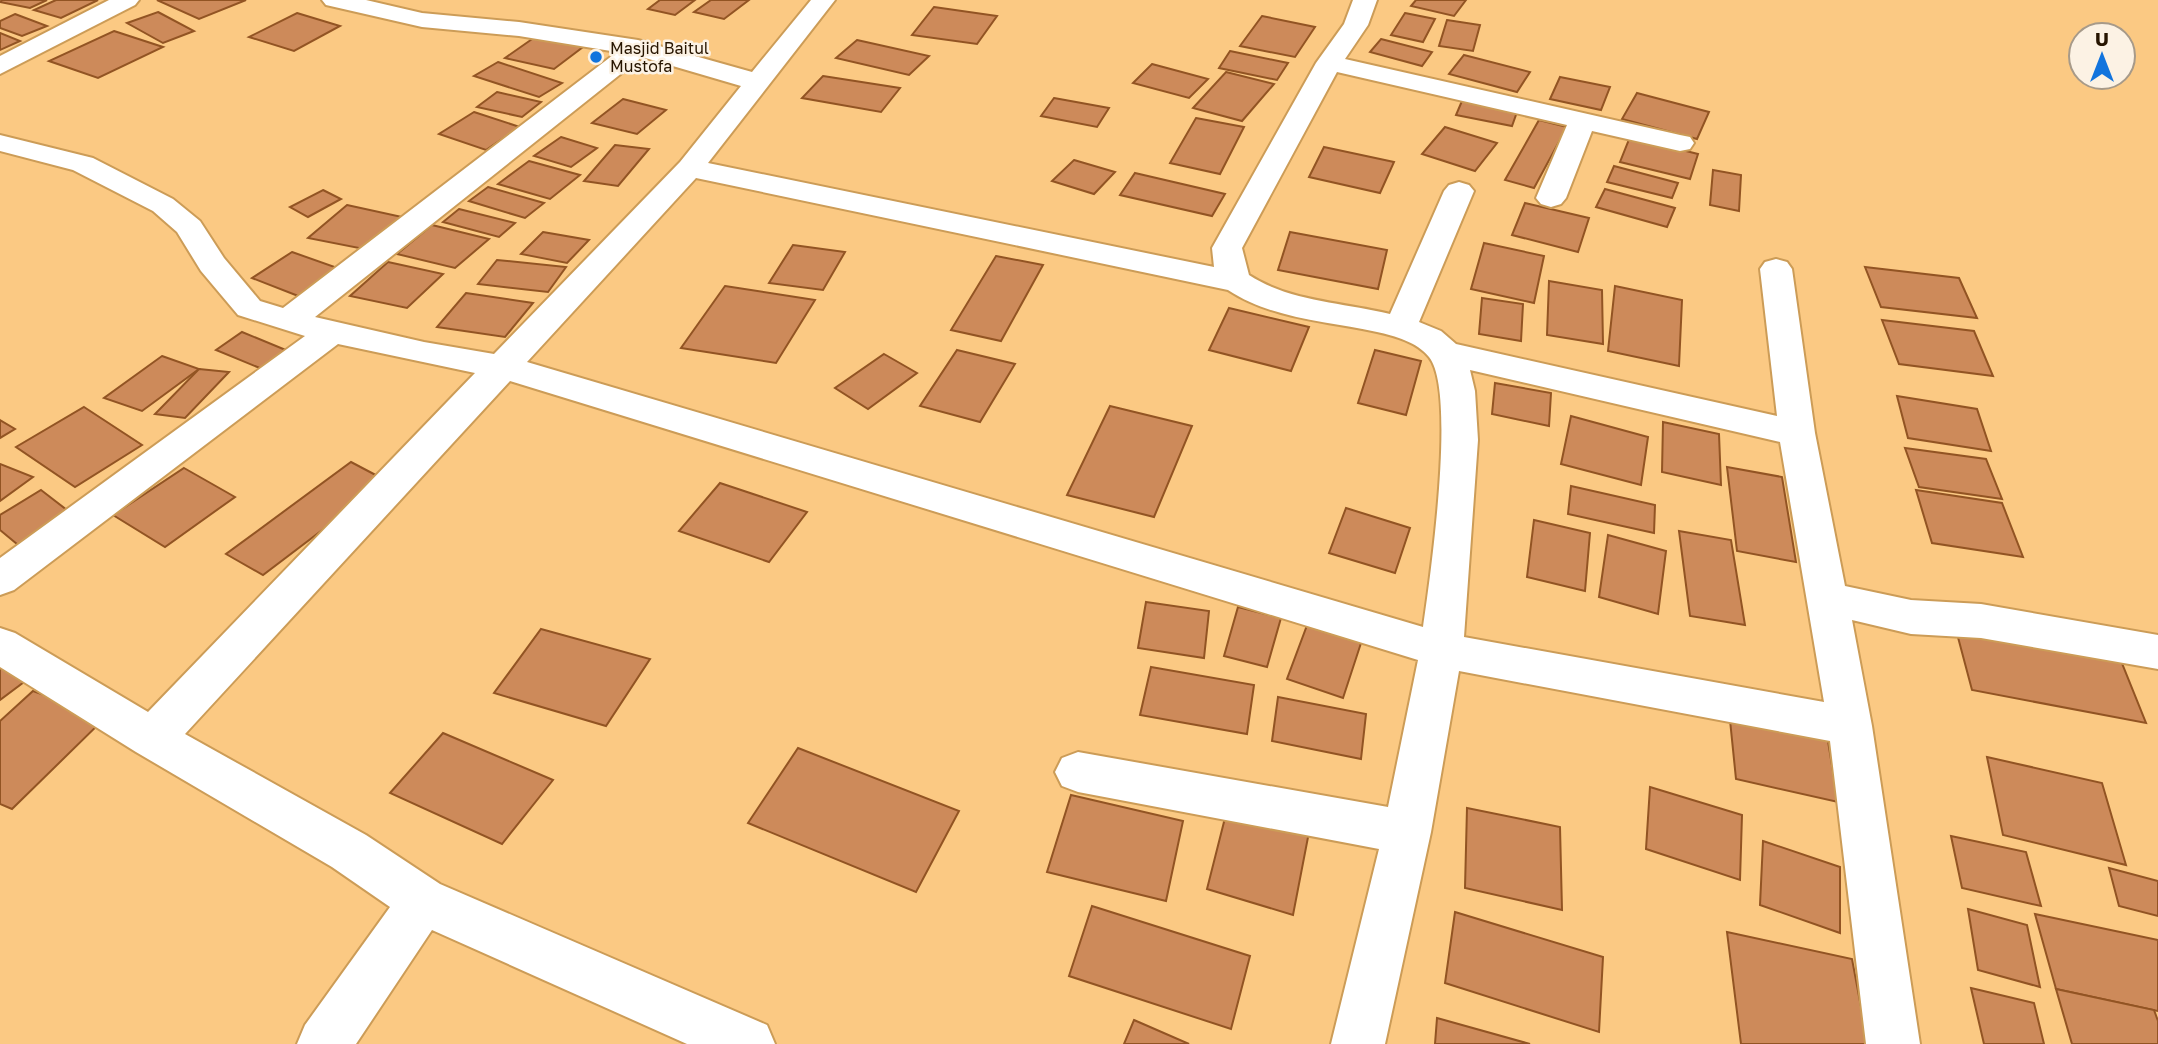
<svg xmlns="http://www.w3.org/2000/svg" width="2158" height="1044" font-family="'Golos Text',sans-serif">
<rect width="100%" height="100%" fill="#fbc983"/>
<g fill="#cd8a5a" stroke="#925423" stroke-width="2">
<polygon points="2,0 47,0 30,8 0,2"/>
<polygon points="56,0 98,0 61,18 34,10"/>
<polygon points="157,0 246,0 199,19"/>
<polygon points="660,0 695,0 675,15 648,9"/>
<polygon points="711,0 749,0 724,19 694,12"/>
<polygon points="1416,0 1466,0 1454,16 1411,6"/>
<polygon points="934,7 997,16 977,44 912,35"/>
<polygon points="158,12 194,31 163,43 127,23"/>
<polygon points="297,13 340,26 294,51 249,37"/>
<polygon points="1405,13 1435,19 1423,42 1391,35"/>
<polygon points="15,14 47,26 22,36 0,28 0,21"/>
<polygon points="1262,16 1315,27 1295,57 1240,46"/>
<polygon points="1447,20 1480,25 1473,51 1439,46"/>
<polygon points="114,31 163,47 98,78 49,61"/>
<polygon points="0,33 20,41 0,50"/>
<polygon points="535,37 583,47 554,69 505,58"/>
<polygon points="1381,39 1432,52 1422,66 1370,52"/>
<polygon points="857,40 929,56 909,75 836,58"/>
<polygon points="1230,51 1288,63 1277,80 1219,68"/>
<polygon points="1464,55 1530,72 1517,92 1449,74"/>
<polygon points="498,62 562,83 539,97 474,76"/>
<polygon points="1152,64 1208,79 1189,98 1133,83"/>
<polygon points="1226,72 1274,84 1242,121 1193,108"/>
<polygon points="823,76 900,88 881,112 802,98"/>
<polygon points="1560,77 1610,87 1601,110 1550,99"/>
<polygon points="497,92 541,102 522,117 477,107"/>
<polygon points="1637,93 1709,112 1697,139 1622,119"/>
<polygon points="1054,98 1109,108 1097,127 1041,116"/>
<polygon points="623,99 666,110 637,134 592,123"/>
<polygon points="1462,101 1517,112 1512,126 1456,115"/>
<polygon points="474,112 520,127 486,150 439,134"/>
<polygon points="1196,118 1244,127 1220,174 1170,163"/>
<polygon points="1539,120 1567,127 1534,188 1505,180"/>
<polygon points="1445,127 1497,143 1475,171 1422,154"/>
<polygon points="561,137 597,148 571,167 534,156"/>
<polygon points="1630,137 1698,154 1690,179 1620,162"/>
<polygon points="615,145 649,149 618,186 584,181"/>
<polygon points="1324,147 1394,162 1380,193 1309,177"/>
<polygon points="1074,160 1115,172 1094,194 1052,181"/>
<polygon points="529,161 580,175 550,199 498,184"/>
<polygon points="1614,166 1678,183 1672,198 1607,182"/>
<polygon points="1713,170 1741,175 1739,211 1710,205"/>
<polygon points="1135,173 1225,194 1212,216 1120,195"/>
<polygon points="488,187 544,203 525,218 469,201"/>
<polygon points="1605,189 1675,208 1667,227 1596,207"/>
<polygon points="323,190 341,199 308,217 290,207"/>
<polygon points="1525,203 1589,218 1578,252 1512,235"/>
<polygon points="347,205 402,217 364,249 308,238"/>
<polygon points="459,209 515,223 499,237 443,222"/>
<polygon points="432,225 489,239 455,268 397,254"/>
<polygon points="543,232 589,240 567,263 521,254"/>
<polygon points="1290,232 1387,250 1378,289 1278,270"/>
<polygon points="1484,243 1544,256 1534,303 1471,289"/>
<polygon points="793,245 845,252 823,290 769,283"/>
<polygon points="292,252 346,271 306,299 252,278"/>
<polygon points="996,256 1043,265 1001,341 951,330"/>
<polygon points="497,260 566,267 548,292 478,284"/>
<polygon points="388,262 443,274 407,308 350,296"/>
<polygon points="1865,267 1959,278 1977,318 1881,307"/>
<polygon points="1549,281 1602,290 1603,344 1547,335"/>
<polygon points="725,286 815,300 776,363 681,348"/>
<polygon points="1615,286 1682,300 1679,366 1608,351"/>
<polygon points="466,293 533,303 505,337 437,327"/>
<polygon points="1482,298 1523,304 1521,341 1479,334"/>
<polygon points="1229,308 1309,327 1291,371 1209,350"/>
<polygon points="1882,320 1974,331 1993,376 1899,364"/>
<polygon points="242,332 293,353 267,371 216,350"/>
<polygon points="957,350 1015,364 980,422 920,406"/>
<polygon points="1375,350 1421,361 1406,415 1358,403"/>
<polygon points="884,354 917,373 868,409 835,388"/>
<polygon points="162,356 199,369 142,411 104,398"/>
<polygon points="199,369 229,372 185,418 155,414"/>
<polygon points="1495,383 1551,393 1549,426 1492,414"/>
<polygon points="1897,396 1977,409 1991,451 1908,438"/>
<polygon points="1110,406 1192,426 1154,517 1067,495"/>
<polygon points="84,407 142,445 75,487 16,447"/>
<polygon points="1571,416 1648,437 1641,485 1561,464"/>
<polygon points="0,420 15,429 0,438"/>
<polygon points="1663,422 1719,434 1721,485 1662,472"/>
<polygon points="1905,448 1986,459 2002,499 1919,487"/>
<polygon points="351,462 387,481 263,575 226,554"/>
<polygon points="0,464 33,477 0,501"/>
<polygon points="1727,467 1782,477 1796,562 1737,551"/>
<polygon points="184,468 235,497 165,547 113,515"/>
<polygon points="720,483 807,512 769,562 679,531"/>
<polygon points="1571,486 1655,505 1654,533 1568,514"/>
<polygon points="41,490 76,517 23,549 0,530 0,515"/>
<polygon points="1916,490 2002,503 2023,557 1932,543"/>
<polygon points="1346,508 1410,528 1395,573 1329,553"/>
<polygon points="1534,520 1590,533 1585,591 1527,577"/>
<polygon points="1679,531 1731,540 1745,625 1690,616"/>
<polygon points="1608,535 1666,551 1658,614 1599,597"/>
<polygon points="1146,602 1209,611 1204,658 1138,648"/>
<polygon points="1238,607 1281,618 1267,667 1224,656"/>
<polygon points="1309,620 1363,637 1343,698 1287,679"/>
<polygon points="1955,626 2119,656 2146,723 1972,690"/>
<polygon points="541,629 650,659 606,726 494,693"/>
<polygon points="0,660 28,679 0,700"/>
<polygon points="1151,667 1254,685 1247,734 1140,715"/>
<polygon points="33,691 106,717 12,809 0,804 0,721"/>
<polygon points="1278,697 1366,714 1361,759 1272,741"/>
<polygon points="1730,720 1828,741 1838,802 1736,779"/>
<polygon points="443,733 553,780 502,844 390,793"/>
<polygon points="798,748 959,811 916,892 748,823"/>
<polygon points="1987,757 2102,783 2126,865 2003,835"/>
<polygon points="1650,787 1742,815 1740,880 1646,849"/>
<polygon points="1071,795 1183,821 1166,901 1047,872"/>
<polygon points="1467,808 1560,827 1562,910 1465,888"/>
<polygon points="1227,810 1309,832 1293,915 1207,889"/>
<polygon points="1951,836 2026,852 2041,906 1962,888"/>
<polygon points="1763,841 1840,867 1840,933 1760,905"/>
<polygon points="2109,868 2158,881 2158,916 2119,906"/>
<polygon points="1092,906 1250,956 1231,1029 1069,976"/>
<polygon points="1968,909 2027,925 2040,987 1978,970"/>
<polygon points="1455,912 1603,957 1599,1032 1445,983"/>
<polygon points="2035,914 2158,940 2158,1011 2056,989"/>
<polygon points="1727,932 1852,959 1868,1044 1741,1044"/>
<polygon points="1971,988 2034,1003 2044,1044 1984,1044"/>
<polygon points="2056,989 2154,1010 2158,1021 2158,1044 2072,1044"/>
<polygon points="1437,1018 1530,1044 1435,1044"/>
<polygon points="1134,1020 1189,1044 1124,1044"/>
</g>
<g fill="none" stroke-linecap="round" stroke-linejoin="round">
<defs>
<g id="minor">
<polygon points="109,0 139,0 135,5 0,74 0,56"/>
<path d="M322 0H366L422 13 519 22 638 40 752 72 811 0H835L708 163 1214 267 1212 248 1316 63 1344 24 1353 0H1377L1368 25 1345 59 1680 135 1690 137 1694 143 1690 149 1680 151 1592 131 1566 198 1561 204 1551 207 1541 204 1536 198 1567 125 1337 72 1242 248 1249 275C1291 302 1342 302 1390 314L1444 191 1449 185 1459 182 1469 185 1474 191 1419 322 1441 331 1456 344 1777 416 1760 269 1765 262 1776 259 1787 262 1792 269 1815 433 1845 586 1911 600 1981 604 2158 635V669L1981 638 1911 634 1852 620 1872 726 1920 1044H1866L1830 741 1459 671 1431 832 1385 1044H1331L1379 849 1078 792 1062 786 1055 772 1062 758 1078 752 1388 807 1418 660 510 381 185 734 366 835 440 884 767 1025 775 1044H687L432 930 356 1044H297L305 1025 390 907 332 867 136 752 0 667V628L15 633 148 712 475 373 338 344 14 590 0 595V558L305 336 238 315 201 271 177 232 153 211 73 170 0 151V135L93 158 173 199 200 221 224 258 260 301 283 308 617 52 519 36 422 27 326 5ZM642 57 741 86 680 162 494 354 424 342 315 317ZM696 178 1228 290C1272 319 1327 321 1377 332 1395 336 1417 342 1429 357 1457 391 1430 579 1423 627L527 362ZM1470 370 1780 442 1824 702 1464 637 1478 440 1475 391Z"/>
</g>
</defs>
<use href="#minor" stroke="#cc9c57" stroke-width="4"/>
<use href="#minor" fill="#fff" fill-rule="evenodd"/>
</g>
<circle fill="#1274dd" stroke="#fcf2e4" stroke-width="2.5" cx="596" cy="57" r="7"/>
<g text-anchor="middle" dominant-baseline="central" stroke-width="5" stroke-linejoin="round" paint-order="stroke">
<g font-size="16" fill="#271500" stroke="#fcf2e4" text-anchor="start">
<text x="610" y="48">Masjid Baitul<tspan x="610" dy="18">Mustofa</tspan></text>
</g>
</g>
<g transform="translate(2102 56)"><circle r="33" fill="#fcf2e4" stroke="#a79a89" stroke-width="2"/>
<path d="M0-5L12 26L0 18L-12 26Z" fill="#1274dd"/>
<text y="-10" font-size="19" font-weight="bold" text-anchor="middle" fill="#271500">U</text>
</g>
</svg>
